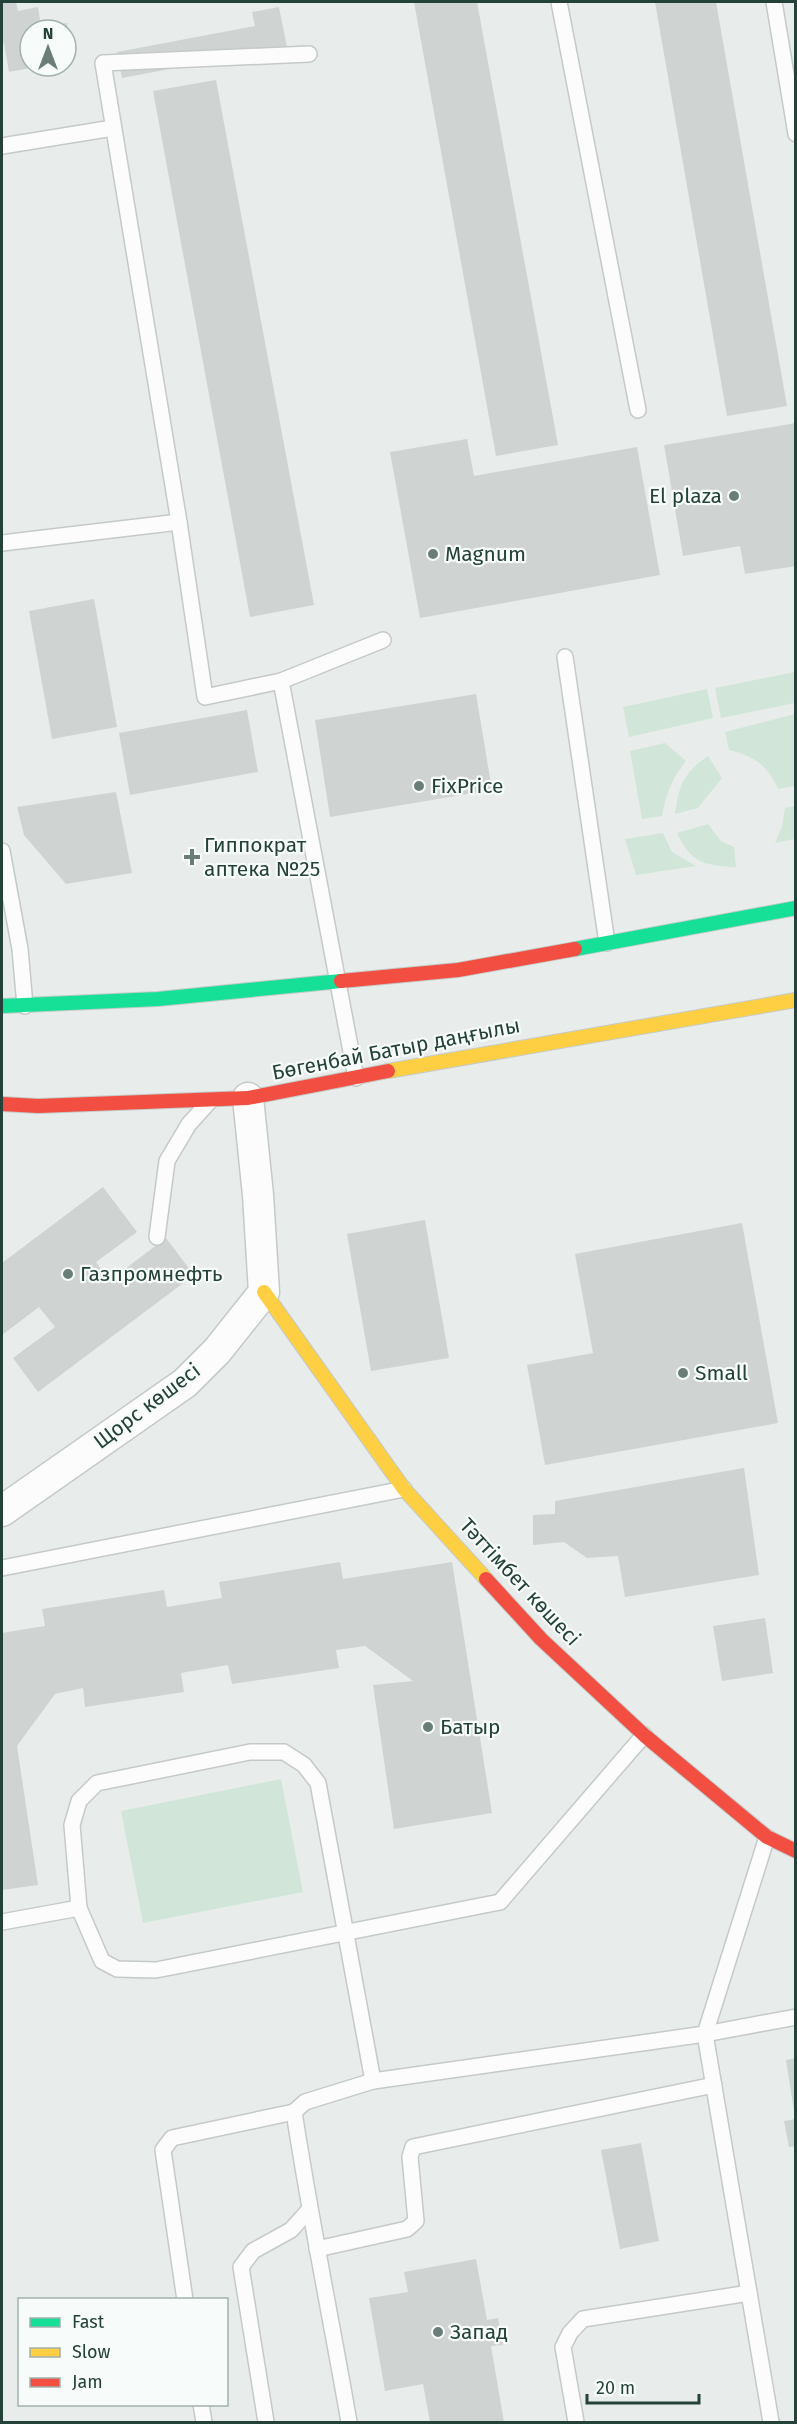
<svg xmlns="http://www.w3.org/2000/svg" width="797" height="2424" font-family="'Fira Sans',sans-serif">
<rect width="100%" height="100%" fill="#e8edeb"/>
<g fill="#d1e6d8">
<polygon points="795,672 795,703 721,718 715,688"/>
<polygon points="707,689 713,718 629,737 623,707"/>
<path d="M795 714V786L778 789C768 765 753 756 729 750L725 732Z"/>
<path d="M665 743 686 761C672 778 666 794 662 816L642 819 630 751Z"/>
<path d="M708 756 722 778 698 808 675 814C679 784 684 773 708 756Z"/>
<polygon points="795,806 795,839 775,843 782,827 785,808"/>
<path d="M708 824 721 841 734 847 736 867C705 865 691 864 677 833Z"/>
<polygon points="663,833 672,852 696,866 636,875 625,839"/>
<polygon points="281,1779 303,1892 143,1923 121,1811"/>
</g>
<g fill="#cfd4d2">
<polygon points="2,2 16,2 18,11 38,7 41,27 67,23 74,60 66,62 66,30 30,30 30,66 36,67 9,72 4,43 2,43"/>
<polygon points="414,2 477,2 558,445 496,456"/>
<polygon points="655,2 716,2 787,406 727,416"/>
<polygon points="279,7 287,47 122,78 117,52 255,26 252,12"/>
<polygon points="216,80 314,605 250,617 153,91"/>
<polygon points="796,423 796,566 745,574 740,546 683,556 664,445"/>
<polygon points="467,439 474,476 637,447 660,575 420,618 390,452"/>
<polygon points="94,599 117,727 52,739 29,611"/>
<polygon points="476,694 492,790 330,817 315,720"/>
<polygon points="247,710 258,772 130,795 119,733"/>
<polygon points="116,792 132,873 66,884 24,835 17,807"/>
<polygon points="103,1187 137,1232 96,1262 109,1281 166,1238 194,1275 38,1392 13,1358 55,1327 39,1307 2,1335 2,1263"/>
<polygon points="425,1220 449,1358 371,1371 347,1234"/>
<polygon points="742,1223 778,1423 545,1465 527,1365 593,1353 575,1254"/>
<polygon points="744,1468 759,1575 625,1597 618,1556 587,1558 564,1542 533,1545 533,1515 555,1514 555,1501"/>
<polygon points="340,1562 343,1579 452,1562 492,1813 394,1829 373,1685 413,1681 365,1646 336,1650 339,1668 232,1684 228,1665 181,1673 184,1692 85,1707 83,1688 55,1694 17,1746 38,1885 2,1890 2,1633 45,1626 42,1609 164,1590 167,1607 222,1598 219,1582"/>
<polygon points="765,1618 773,1673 722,1681 713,1626"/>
<polygon points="796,2058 796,2111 794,2111 786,2060"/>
<polygon points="796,2119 796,2146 789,2147 784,2121"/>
<polygon points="641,2143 659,2241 620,2249 601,2150"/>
<polygon points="476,2259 487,2320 498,2318 503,2345 491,2346 504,2422 430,2422 423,2384 385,2391 369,2298 408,2292 404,2272"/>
</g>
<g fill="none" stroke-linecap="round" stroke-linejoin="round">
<defs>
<g id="lane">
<polyline points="559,2 638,410"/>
<polyline points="774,2 796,134"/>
<polyline points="2,146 113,128"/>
<polyline points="179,522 103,63 309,54"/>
<polyline points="2,543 179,522 205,697 281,681 383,640"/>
<polyline points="565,657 607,943"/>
<polyline points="281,681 356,1078"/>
<polyline points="2,851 20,949 25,1006"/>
<polyline points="157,1237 167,1161 189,1124 209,1102"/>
<polyline points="2,1568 404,1489"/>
<polyline points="767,1837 705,2034 771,2422"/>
<path d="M79 1908 72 1825 79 1801 97 1783 250 1752H284L304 1765 318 1783 373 2081 305 2102 294 2112C310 2216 331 2319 349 2422"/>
<polyline points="2,1922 79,1908 102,1961 117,1969 156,1970 500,1902 644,1735"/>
<polyline points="373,2081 705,2034 796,2017"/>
<polyline points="317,2249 407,2229 416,2221 410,2157 413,2147 714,2085"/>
<polyline points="185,2300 163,2150 172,2138 294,2112"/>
<polyline points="201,2404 204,2422"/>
<polyline points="266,2422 241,2267 253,2251 291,2230 309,2210"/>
<polyline points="576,2422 563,2347 570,2333 583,2319 749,2293"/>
</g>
<polyline id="street" points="2,1511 185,1383 217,1351 264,1292 258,1195 248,1098"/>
<g id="fast">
<polyline points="575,949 796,908"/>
<polyline points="2,1006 158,999 341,981"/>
</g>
<g id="slow">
<polyline points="388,1071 796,1000"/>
<polyline points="264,1292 404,1489 486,1579"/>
</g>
<g id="jam">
<polyline points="341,981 458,970 575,949"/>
<polyline points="2,1104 38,1106 248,1098 388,1071"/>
<polyline points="486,1579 541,1639 644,1735 767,1837 796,1851"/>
</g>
</defs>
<use href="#lane" stroke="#c5cac8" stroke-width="18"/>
<use href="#street" stroke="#c5cac8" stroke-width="33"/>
<use href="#fast" stroke="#c3cbc8" stroke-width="16"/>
<use href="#slow" stroke="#c3cbc8" stroke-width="16"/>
<use href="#jam" stroke="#c3cbc8" stroke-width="16"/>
<use href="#lane" stroke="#fcfcfc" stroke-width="15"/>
<use href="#street" stroke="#fcfcfc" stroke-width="30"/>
<use href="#fast" stroke="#16e098" stroke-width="14"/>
<use href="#slow" stroke="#ffcf43" stroke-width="14"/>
<use href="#jam" stroke="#f24e42" stroke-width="14"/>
</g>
<g fill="#697e78" stroke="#f7fbf9" stroke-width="2">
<circle cx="734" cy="496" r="6"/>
<circle cx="433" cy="554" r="6"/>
<circle cx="419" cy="786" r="6"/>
<path d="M189 848h6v6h6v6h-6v6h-6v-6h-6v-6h6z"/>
<circle cx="68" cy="1274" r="6"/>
<circle cx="683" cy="1373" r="6"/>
<circle cx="428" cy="1727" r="6"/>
<circle cx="438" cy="2332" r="6"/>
</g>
<g text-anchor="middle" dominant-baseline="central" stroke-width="4.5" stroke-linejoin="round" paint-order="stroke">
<g font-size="21" fill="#24423a" stroke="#f7fbf9" text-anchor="start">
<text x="722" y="496" text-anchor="end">El plaza</text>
<text x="445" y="554">Magnum</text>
<text x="431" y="786">FixPrice</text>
<text x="204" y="845">Гиппократ<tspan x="204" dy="24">аптека №25</tspan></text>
<text x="80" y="1274">Газпромнефть</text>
<text x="695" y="1373">Small</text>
<text x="440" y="1727">Батыр</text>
<text x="450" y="2332">Запад</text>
</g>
<g font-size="21" fill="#24423a" stroke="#f7fbf9">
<text transform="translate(396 1049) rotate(-11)">Бөгенбай Батыр даңғылы</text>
<text transform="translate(147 1406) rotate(-37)">Щорс көшесі</text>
<text transform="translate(520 1582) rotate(47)">Тәттімбет көшесі</text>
</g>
</g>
<rect width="797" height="2424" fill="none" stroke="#24423a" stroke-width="6"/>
<rect x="18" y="2298" width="210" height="108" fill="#f7fbf9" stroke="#a3b1ad" stroke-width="1.5"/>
<rect x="30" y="2318" width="30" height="9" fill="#16e098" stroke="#a3b1ad" stroke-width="1.5"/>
<text x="72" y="2328" font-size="18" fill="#24423a">Fast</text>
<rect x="30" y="2348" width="30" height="9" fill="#ffcf43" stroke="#a3b1ad" stroke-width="1.5"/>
<text x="72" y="2358" font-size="18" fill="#24423a">Slow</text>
<rect x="30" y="2378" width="30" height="9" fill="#f24e42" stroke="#a3b1ad" stroke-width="1.5"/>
<text x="72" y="2388" font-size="18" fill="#24423a">Jam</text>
<g transform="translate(48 48)"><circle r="28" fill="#f7fbf9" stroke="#a3b1ad" stroke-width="1.5"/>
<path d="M0-4.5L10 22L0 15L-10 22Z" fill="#697e78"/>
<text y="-9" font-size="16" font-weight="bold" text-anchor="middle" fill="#24423a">N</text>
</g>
<path d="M587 2394v9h112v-9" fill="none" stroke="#24423a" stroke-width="3"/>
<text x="596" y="2394" font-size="18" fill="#24423a" stroke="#f7fbf9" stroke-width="4.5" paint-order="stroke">20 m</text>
</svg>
